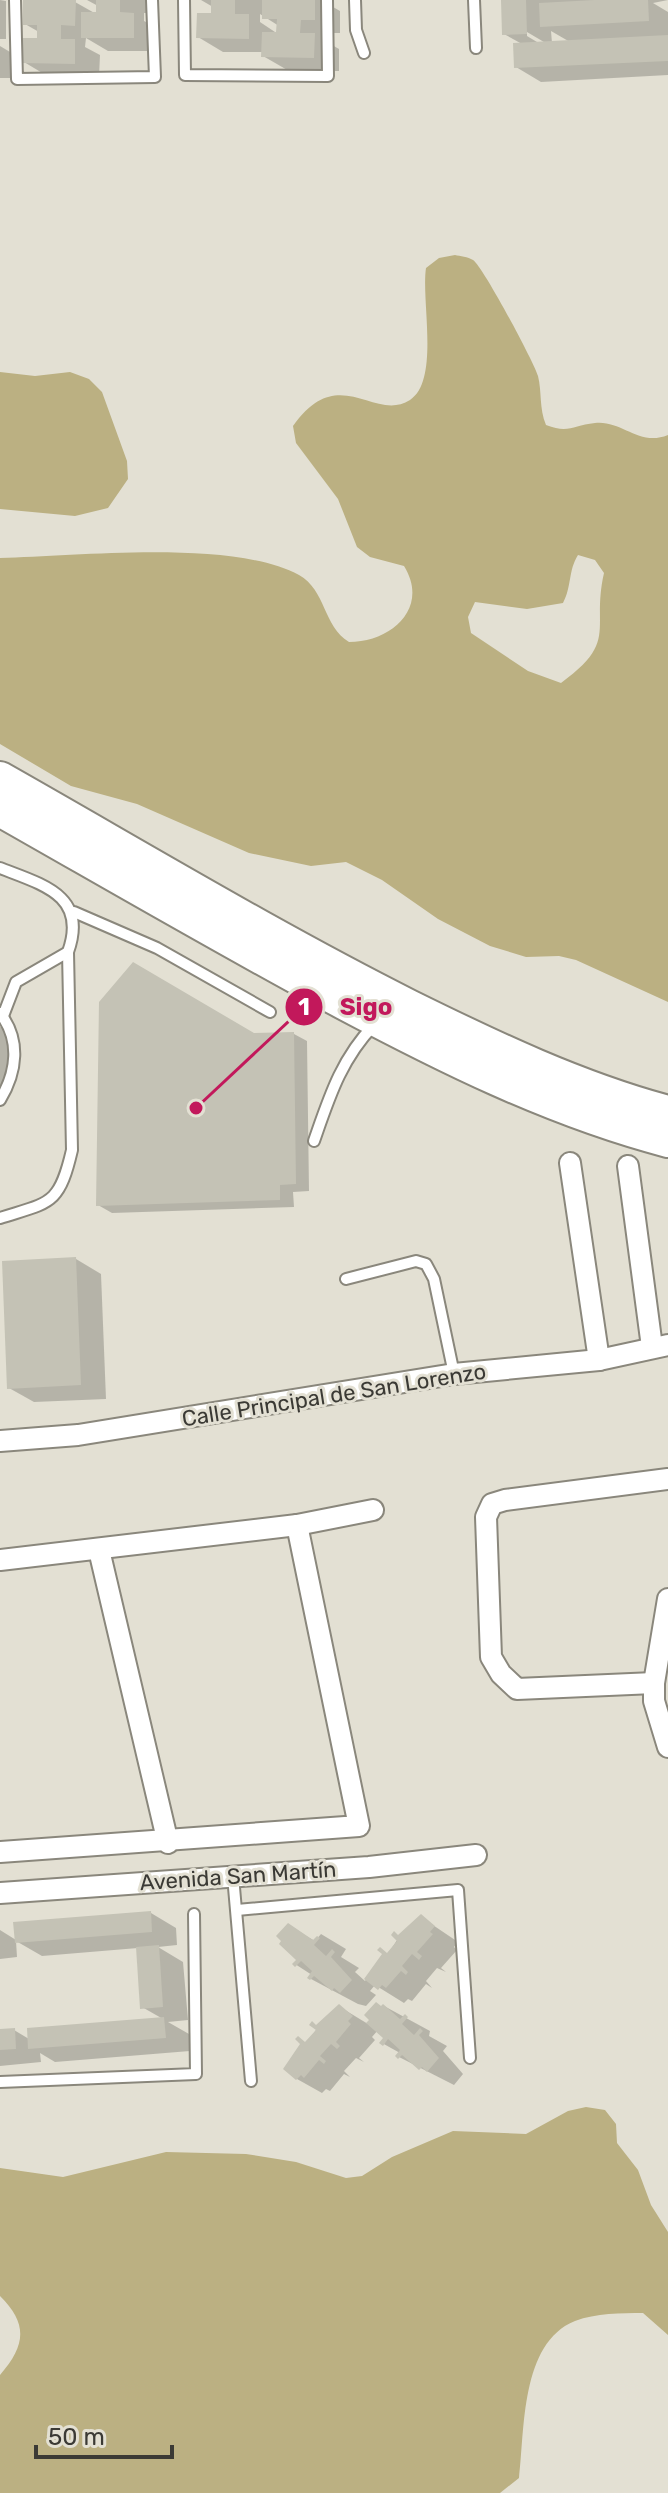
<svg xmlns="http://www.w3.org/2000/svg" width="668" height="2493" font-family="Rubik,sans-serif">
<rect width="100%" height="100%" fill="#e3e0d3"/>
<g fill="#bbb082" fill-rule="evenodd">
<path d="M455 255C460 256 468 257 473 260 482 265 534 362 538 376 542 392 539 408 546 425 569 434 573 425 595 423 622 420 639 447 668 435V1002L576 960 559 956 526 957 490 946 438 919 382 880 346 862 311 866 249 853 137 804 71 786 0 744V558C79 556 232 539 299 575 326 590 323 626 349 642 391 642 430 608 404 566L370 557 357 547 338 499 296 443 293 426C339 361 374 423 410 400 440 380 421 301 426 268L439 258ZM578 555 595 560 604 573C591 630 619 641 561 683L528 671 471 633 468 617 475 602 527 609 563 603C572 586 568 571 578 555Z"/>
<polygon points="0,372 35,376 70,372 89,379 102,392 127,461 128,479 108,508 75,516 0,509"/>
<path d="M586 2107 605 2110 616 2124 617 2143 638 2170 651 2205 668 2232V2335L643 2313C621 2313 596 2313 575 2321 520 2343 525 2431 519 2478L500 2493H0V2375C26 2345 28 2324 0 2296V2168L63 2177 166 2152 246 2154 296 2162 346 2178 362 2176 392 2157 453 2131 526 2134 568 2111Z"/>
</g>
<g fill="#0003" fill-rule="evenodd">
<polygon points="0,0 6,1 6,39 0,39"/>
<polygon points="87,0 159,0 159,13 144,13 144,21 159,29 158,51 108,51 86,38 85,47 100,55 99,77 49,77 24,62 39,40 39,32 25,24 75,2 98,15 98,6"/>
<path d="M201 0H321L340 11V33H325V41L339 49V71H289L263 56 264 52H223L198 37 213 15V7ZM260 14 279 26 278 34 260 22Z"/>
<path d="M503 0H668L653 3 668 12V75L541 82 516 67 522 44 504 34ZM551 31 570 42 552 43ZM527 32 549 45 547 48 527 36Z"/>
<polygon points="0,46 10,52 10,78 0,78"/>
<polygon points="0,1026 13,1042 12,1086 0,1103"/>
<polygon points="294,1034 307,1041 309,1191 293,1192 294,1207 112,1213 98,1205 254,1035"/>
<polygon points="76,1259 101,1274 106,1399 34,1402 9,1388"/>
<polygon points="151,1913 176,1928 177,1945 158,1947 183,1962 188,2020 168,2022 189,2034 190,2051 55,2062 40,2053 41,2062 0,2066 0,2031 14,2030 29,2039 163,2019 142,2007 138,1948 42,1956 16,1941 17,1957 0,1959 0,1930 16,1940"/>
<polygon points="421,1917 458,1942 454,1947 457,1950 441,1968 446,1972 437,1968 426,1981 432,1988 426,1984 412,2001 408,1999 404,2003 375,1985 370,1991 376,1995 366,2006 358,2004 311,1979 312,1975 295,1964 299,1959 288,1926 315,1941 321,1934 346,1949 341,1957 359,1968 355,1972 365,1981 385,1954 388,1954 399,1937"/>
<polygon points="384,2006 430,2031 429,2036 447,2046 443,2051 463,2074 454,2085 399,2057 400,2053 382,2043 386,2038 378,2030 372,2037 375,2040 359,2058 364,2062 356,2058 344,2071 350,2077 344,2074 330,2091 326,2089 322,2093 297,2079 307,2043 318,2027 340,2007 368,2024"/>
</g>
<g fill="#c4c2b5">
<polygon points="23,0 76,0 75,26 61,25 61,39 75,39 75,64 22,63 22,38 37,38 37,25 23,25"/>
<polygon points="96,0 120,0 120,12 134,13 134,38 81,38 81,12 96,12"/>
<polygon points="211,0 235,0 235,14 249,14 249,39 196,38 197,13 211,13"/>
<polygon points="262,0 315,0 315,20 301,20 300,33 315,33 314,58 261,57 262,32 276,32 277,19 262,19"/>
<polygon points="501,0 526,0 527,34 502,35"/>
<polygon points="594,0 648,0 649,21 540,27 539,3"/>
<polygon points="668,35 668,61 514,68 513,43"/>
<polygon points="133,962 254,1033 294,1032 296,1184 280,1185 280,1200 96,1206 99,1002"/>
<polygon points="76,1257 81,1385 7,1389 2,1261"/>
<polygon points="151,1911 152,1932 15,1943 13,1922"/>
<polygon points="421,1914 435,1926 430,1932 433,1934 417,1952 422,1956 419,1960 412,1954 402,1966 408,1972 406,1975 401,1971 386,1988 382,1985 378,1990 364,1979 382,1954 377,1950 380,1947 387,1953 397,1941 391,1935 394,1931 398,1935"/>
<polygon points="288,1923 313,1940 317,1936 320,1938 314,1945 326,1956 332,1949 335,1952 331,1957 352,1980 340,1993 334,1988 332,1991 314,1976 310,1980 307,1978 312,1971 301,1961 295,1967 292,1964 296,1960 279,1944 281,1941 276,1936"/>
<polygon points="159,1945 163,2007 140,2009 136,1947"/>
<polygon points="376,2002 381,2006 383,2004 400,2019 405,2014 408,2017 402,2024 414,2035 420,2028 423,2031 419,2035 439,2058 427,2072 422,2067 419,2070 402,2055 398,2059 395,2056 400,2050 388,2039 383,2046 379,2043 383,2038 366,2023 369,2020 364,2015"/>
<polygon points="339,2004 353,2016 348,2021 351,2024 336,2042 340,2046 337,2049 331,2044 320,2056 326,2061 324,2064 319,2060 304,2078 301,2075 296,2080 283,2069 300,2044 295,2039 298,2036 305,2042 316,2030 309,2025 312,2021 316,2025"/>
<polygon points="164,2017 166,2038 28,2049 27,2028"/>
<polygon points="15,2028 16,2049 0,2050 0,2029"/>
</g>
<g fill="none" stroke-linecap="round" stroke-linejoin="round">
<defs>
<g id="lane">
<polyline points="15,0 17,79 155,77 152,0"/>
<polyline points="184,0 185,75 328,76 327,0"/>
<polyline points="355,0 356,30 364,53"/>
<polyline points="474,0 476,48"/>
<path d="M0 868C44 885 88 896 68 952L72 1150C59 1206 50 1202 0 1218"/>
<polyline points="74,912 157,948 270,1012"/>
<path d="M0 1013C21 1040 17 1072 0 1100"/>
<polyline points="3,1016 16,982 68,952"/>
<path d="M314 1141C329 1098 341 1059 374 1025"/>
<polyline points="346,1279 416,1261 426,1264 434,1279 454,1374"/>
<polyline points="233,1876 251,2081"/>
<polyline points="237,1910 458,1890 470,2058"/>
<polyline points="0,2082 196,2074 194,1914"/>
</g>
<g id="street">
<polyline points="570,1163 599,1360"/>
<polyline points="628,1166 652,1347"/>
<polyline points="0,1441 78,1435 454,1374 599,1360 668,1345"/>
<polyline points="99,1550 168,1843"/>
<polyline points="0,1560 297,1525 373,1510"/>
<polyline points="668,1599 654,1683 654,1701 668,1747"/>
<polyline points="654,1683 517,1689 501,1674 491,1657 486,1517 492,1504 505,1500 668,1479"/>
<polyline points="0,1852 359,1826 297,1525"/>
<polyline points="0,1893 369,1867 476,1855"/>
</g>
<g id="primary">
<path d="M0 778C136 855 270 936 409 1006 492 1047 578 1088 668 1112"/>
<path d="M0 810C111 873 221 937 334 998 441 1055 550 1110 668 1141"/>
</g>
</defs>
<use href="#lane" stroke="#8a877c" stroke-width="14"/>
<use href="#street" stroke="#8a877c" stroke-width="24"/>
<use href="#primary" stroke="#8a877c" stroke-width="36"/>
<use href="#lane" stroke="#fff" stroke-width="10"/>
<use href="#street" stroke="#fff" stroke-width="20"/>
<use href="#primary" stroke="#fff" stroke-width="32"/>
</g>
<g text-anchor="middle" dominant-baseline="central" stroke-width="6" stroke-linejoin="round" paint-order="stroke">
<g font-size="22" fill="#3b3a35" stroke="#e3e0d3">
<text transform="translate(334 1395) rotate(-9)">Calle Principal de San Lorenzo</text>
<text transform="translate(238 1876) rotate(-4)">Avenida San Martín</text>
</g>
</g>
<path fill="none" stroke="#c2185b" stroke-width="3" d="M196 1108L304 1007"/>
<g fill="#c2185b" stroke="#e3e0d3" stroke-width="3">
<circle cx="196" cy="1108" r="8"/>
<circle cx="304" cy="1007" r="20"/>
</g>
<g font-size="24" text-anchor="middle" font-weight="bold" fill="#fff">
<text x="304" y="1015">1</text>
</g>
<g font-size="24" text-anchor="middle" font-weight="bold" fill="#c2185b" stroke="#e3e0d3" stroke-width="6" stroke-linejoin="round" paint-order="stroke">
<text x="366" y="1015">Sigo</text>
</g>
<path d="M36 2445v12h136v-12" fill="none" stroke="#3b3a35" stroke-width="4"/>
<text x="48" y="2445" font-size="24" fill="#3b3a35" stroke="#e3e0d3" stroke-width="6" paint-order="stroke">50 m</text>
</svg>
